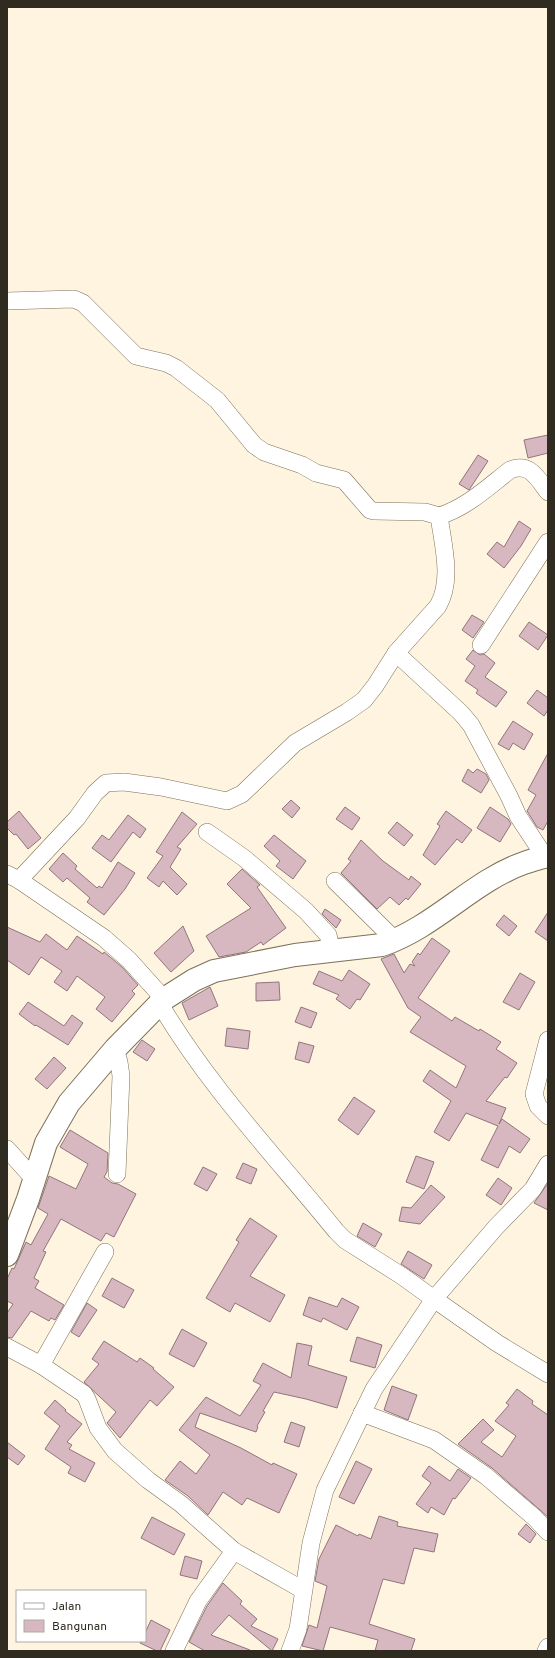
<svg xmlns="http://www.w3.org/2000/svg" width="555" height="1658" font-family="Overpass,sans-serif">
<rect width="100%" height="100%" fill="#fef4df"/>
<g fill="#d7b8c0" stroke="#91757d">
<polygon points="548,435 548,453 528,458 524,440"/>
<polygon points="478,455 488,461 469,490 459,484"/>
<polygon points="519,521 531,529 521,546 504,568 487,554 497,542 504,547"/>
<polygon points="472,615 484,622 473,638 462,630"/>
<polygon points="529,622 548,635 538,650 519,636"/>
<polygon points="473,650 480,655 484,654 495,663 485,677 507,692 496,707 476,693 478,690 465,681 475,666 466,659"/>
<polygon points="537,690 548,698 548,710 544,716 527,703"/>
<polygon points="513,721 533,734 524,750 513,743 509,750 498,744"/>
<polygon points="548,753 548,821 543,830 537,827 527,811 536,795 528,790"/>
<polygon points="468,769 473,773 477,769 486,774 489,780 481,793 462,781"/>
<polygon points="291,800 300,808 292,818 282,809"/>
<polygon points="345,807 360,818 352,830 336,819"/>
<polygon points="490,807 508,819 511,824 500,842 477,828"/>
<polygon points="19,811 41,838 28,849 16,834 14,835 7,828 7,822"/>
<polygon points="446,811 472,830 462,843 457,839 435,865 423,855 440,826 437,824"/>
<polygon points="182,812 197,824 177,847 181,849 170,867 187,884 177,895 163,881 159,887 147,878 163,856 156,852"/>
<polygon points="128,815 146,829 140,838 133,832 111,862 92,848 102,835 109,840"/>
<polygon points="397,822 413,835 404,846 388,833"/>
<polygon points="274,835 306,861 293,879 276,866 280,861 264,846"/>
<polygon points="361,840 383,861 409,880 411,876 421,884 408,900 406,898 399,905 390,897 377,909 341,873 351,861 348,859"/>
<polygon points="63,853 77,866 75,869 97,888 99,886 102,888 118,862 135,873 125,889 104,915 87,902 90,898 67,878 63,882 49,869"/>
<polygon points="242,869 260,885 257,887 286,928 263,945 261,942 246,952 219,957 206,936 251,908 227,884"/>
<polygon points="325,909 341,920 336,928 322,914"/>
<polygon points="548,912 548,941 535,932"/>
<polygon points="504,915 517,926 509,936 496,925"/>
<polygon points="183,926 194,951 171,972 154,953"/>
<polygon points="7,927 40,942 46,934 67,950 77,936 103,954 104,952 122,967 138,985 132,991 135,994 112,1022 96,1009 105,997 77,976 67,991 54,982 62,971 41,957 29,975 7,960"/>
<polygon points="432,938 450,951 418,998 452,1021 455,1017 479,1031 480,1029 501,1042 496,1049 517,1063 507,1078 505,1077 486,1101 506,1108 499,1124 502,1119 530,1139 520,1153 509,1146 498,1168 481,1160 498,1126 466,1113 449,1141 434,1132 451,1101 423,1081 430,1070 456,1088 466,1066 410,1032 421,1017 408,1008 381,959 394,954 404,973 410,964 415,966 412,962 418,953 420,955"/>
<polygon points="349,970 370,984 360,1000 357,999 350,1009 336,999 339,995 313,984 319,971 342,981"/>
<polygon points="520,973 535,982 519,1010 503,1002"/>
<polygon points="279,982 280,1000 256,1001 256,983"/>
<polygon points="210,987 218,1006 189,1020 182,1003"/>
<polygon points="28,1002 64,1026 72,1015 83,1023 68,1045 36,1025 35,1026 19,1014"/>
<polygon points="301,1007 317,1013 311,1028 295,1022"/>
<polygon points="227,1028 250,1031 248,1049 225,1046"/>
<polygon points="142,1040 155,1049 147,1061 133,1052"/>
<polygon points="299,1042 314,1046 309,1063 295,1059"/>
<polygon points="54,1057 66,1068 47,1089 35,1079"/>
<polygon points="354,1097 375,1111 358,1135 338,1120"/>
<polygon points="70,1130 108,1153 107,1172 104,1177 112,1183 118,1184 136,1194 114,1237 106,1233 101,1241 61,1219 43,1251 46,1252 34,1278 39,1281 35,1288 64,1305 55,1320 51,1318 49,1321 31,1311 12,1338 7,1337 7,1313 13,1304 7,1301 7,1279 12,1268 14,1269 26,1242 31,1245 48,1214 38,1208 49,1176 76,1189 88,1164 60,1147"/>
<polygon points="416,1156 434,1162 424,1189 406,1182"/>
<polygon points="243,1163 257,1169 251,1184 236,1178"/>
<polygon points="203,1167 217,1174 207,1191 194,1184"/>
<polygon points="498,1178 512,1188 501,1205 486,1195"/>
<polygon points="548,1183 548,1210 534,1203"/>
<polygon points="431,1185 445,1197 420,1224 399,1221 402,1207 411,1208"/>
<polygon points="250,1218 277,1236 250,1276 285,1295 270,1322 235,1303 230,1312 206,1298 239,1242 236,1240"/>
<polygon points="363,1223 382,1234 375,1247 357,1236"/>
<polygon points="408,1251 432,1265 424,1279 401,1264"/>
<polygon points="112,1278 134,1290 124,1308 102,1296"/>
<polygon points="309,1297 337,1307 342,1298 359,1307 347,1330 323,1318 321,1322 303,1315"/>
<polygon points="87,1303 97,1310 79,1337 71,1332"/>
<polygon points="182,1329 207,1343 194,1367 169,1354"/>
<polygon points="357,1337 382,1345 375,1368 350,1361"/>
<polygon points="104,1341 137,1362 140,1358 154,1368 153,1369 174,1387 157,1406 150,1400 120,1438 107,1423 116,1412 84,1382 99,1364 92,1359"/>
<polygon points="297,1343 312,1346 308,1365 347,1377 337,1408 306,1399 274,1392 263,1411 265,1412 257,1426 258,1427 256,1432 200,1413 195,1427 241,1448 272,1465 273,1463 297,1474 279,1513 247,1498 242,1505 223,1492 208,1515 188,1496 165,1480 180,1461 196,1474 210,1455 179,1430 206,1397 240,1416 261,1385 253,1381 263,1363 291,1378"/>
<polygon points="392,1386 417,1395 408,1420 384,1410"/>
<polygon points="517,1389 533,1401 532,1404 548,1415 548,1517 492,1468 458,1444 483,1419 494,1430 481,1442 502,1457 516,1436 495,1421 509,1405 506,1403"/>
<polygon points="55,1400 66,1410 65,1411 82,1424 67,1442 72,1445 69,1449 95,1463 85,1482 68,1473 71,1467 45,1449 60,1426 44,1413"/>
<polygon points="291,1422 305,1427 299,1447 284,1442"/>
<polygon points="7,1442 25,1456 18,1465 7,1457"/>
<polygon points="356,1461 372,1469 354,1504 339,1497"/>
<polygon points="429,1466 450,1481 458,1469 471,1478 455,1499 453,1498 444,1515 431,1507 428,1513 416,1504 431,1483 422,1476"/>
<polygon points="379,1516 398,1522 397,1526 438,1534 434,1552 414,1548 404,1584 383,1579 369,1624 415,1639 411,1651 375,1651 378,1640 330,1627 323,1651 302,1646 309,1625 317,1628 327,1586 315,1581 319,1559 336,1525 358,1536 359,1534 371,1539"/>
<polygon points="152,1517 185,1534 174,1555 141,1538"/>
<polygon points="526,1524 536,1534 530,1543 518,1534"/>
<polygon points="185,1556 202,1561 197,1579 180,1575"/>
<polygon points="223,1583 242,1601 240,1604 257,1619 251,1626 278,1639 272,1651 229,1615 211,1635 250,1650 250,1651 205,1651 189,1642 207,1606"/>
<polygon points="151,1620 170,1630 160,1651 157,1651 140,1643 141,1641 145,1641 145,1633"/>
</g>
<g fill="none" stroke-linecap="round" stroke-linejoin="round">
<defs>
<g id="street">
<polyline points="7,301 74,299 83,303 136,356 166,363 176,368 217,400 254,445 264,452 302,465 316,473 344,480 370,510 374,511 425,512 439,516"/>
<polyline points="481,645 548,542"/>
<polyline points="396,653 461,713 471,725 509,796 518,816 545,857"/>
<polyline points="207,832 244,858 306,911 328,935 330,943 328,952"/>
<polyline points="7,874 19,880 104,938 129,960 164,999"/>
<path d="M19 880 77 818 95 793 106 783 124 782 161 787 227 801 242 794 295 743 347 712 364 700 375 686 396 653 438 606C453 580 443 545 439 516 466 508 488 487 510 470 530 462 537 478 548 492"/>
<polyline points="335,881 396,941"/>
<path d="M160 1004C209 1087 275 1156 336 1231L345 1240 402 1276 434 1299 496 1227 533 1189 548 1164"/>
<polyline points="548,1040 534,1094 538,1106 548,1116"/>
<polyline points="115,1049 119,1062 121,1076 117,1174"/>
<polyline points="7,1149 34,1179"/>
<polyline points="7,1347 41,1365 84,1394 87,1399 98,1428 115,1451 148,1480 181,1504 234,1551 303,1590"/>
<polyline points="41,1365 105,1252"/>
<polyline points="362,1413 434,1440 486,1476 535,1518 548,1532"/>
<polyline points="174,1651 198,1601 234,1551"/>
<polyline points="290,1651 298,1629 311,1543 325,1490 374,1389 434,1299 497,1343 548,1374"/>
<polyline points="546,1651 548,1647"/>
</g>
<path id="secondary" d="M7 1255 28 1199 46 1143 69 1103 115 1049 164 999 194 980 214 971 295 955 382 945C435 927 473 881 524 863 532 860 540 858 548 856"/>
</defs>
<use href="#street" stroke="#7c7159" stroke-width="18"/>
<use href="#secondary" stroke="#7c7159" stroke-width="24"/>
<use href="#street" stroke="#fff" stroke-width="17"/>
<use href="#secondary" stroke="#fff" stroke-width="22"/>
</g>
<rect width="555" height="1658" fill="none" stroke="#302b21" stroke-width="16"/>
<rect x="16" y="1590" width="130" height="52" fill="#ffffff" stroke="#acaaa6"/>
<rect x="24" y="1603" width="20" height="6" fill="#ffffff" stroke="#acaaa6"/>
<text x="52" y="1610" font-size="12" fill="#302b21">Jalan</text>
<rect x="24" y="1620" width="20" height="12" fill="#d7b8c0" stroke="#acaaa6"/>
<text x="52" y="1630" font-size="12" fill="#302b21">Bangunan</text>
</svg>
